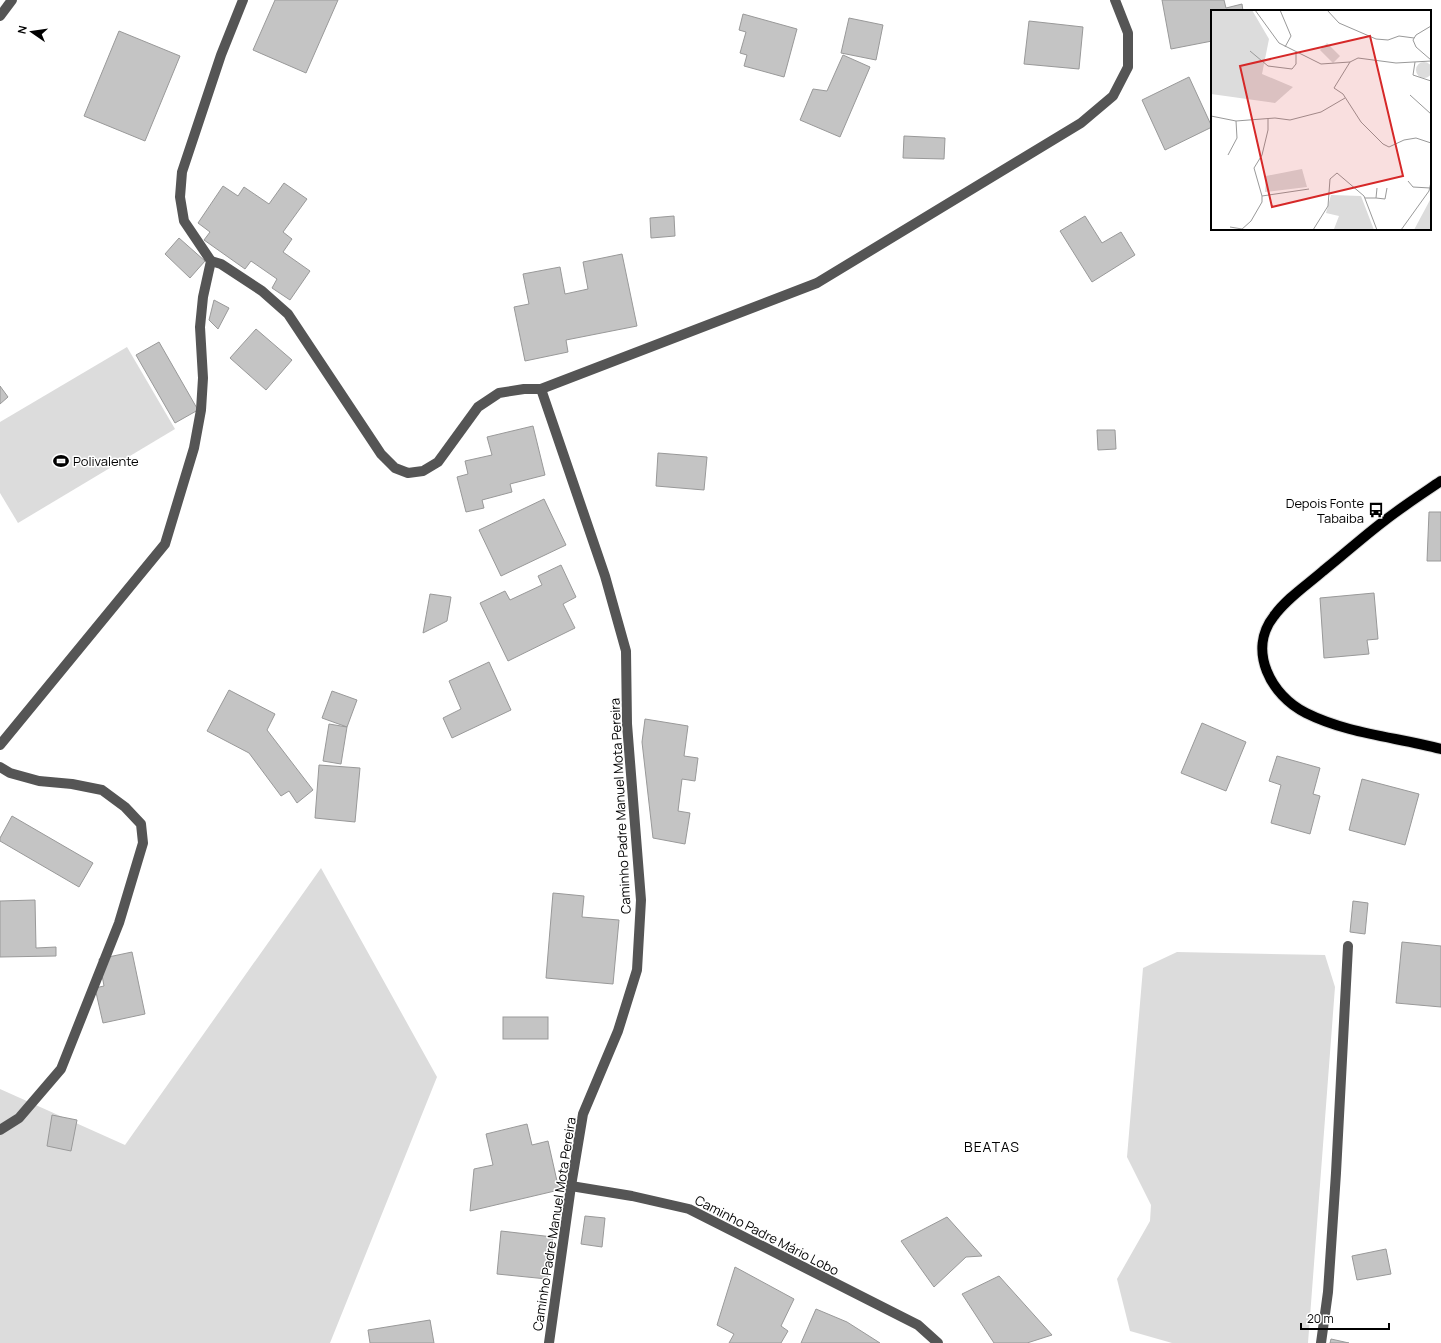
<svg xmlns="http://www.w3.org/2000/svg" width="1441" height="1343" font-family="Manrope,sans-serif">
<rect width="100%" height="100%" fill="#fff"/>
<g fill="#dcdcdc">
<polygon points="127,347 175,429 18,523 0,493 0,422"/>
<polygon points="321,868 437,1077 330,1343 0,1343 0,1089 125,1145"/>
<polygon points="1177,952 1325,955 1335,987 1308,1343 1172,1343 1130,1331 1117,1279 1150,1221 1151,1205 1127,1157 1143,968"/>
</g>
<g fill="#c4c4c4" stroke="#999">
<polygon points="275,0 338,0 306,73 253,50"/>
<polygon points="1162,0 1224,0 1226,8 1242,4 1243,11 1212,11 1212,41 1171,49"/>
<polygon points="743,14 797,29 784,77 744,66 747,55 740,53 746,32 739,30"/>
<polygon points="849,18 883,25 876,60 841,53"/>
<polygon points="1029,21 1083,27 1079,69 1024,64"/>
<polygon points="119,31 180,56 145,141 84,116"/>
<polygon points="843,55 870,67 840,137 800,120 813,89 827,91"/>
<polygon points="1189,77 1212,127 1165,150 1142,100"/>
<polygon points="904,136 945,138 944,159 903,158"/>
<polygon points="284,183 307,199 283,232 292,239 283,252 310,271 290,300 272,288 277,279 251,261 245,269 204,240 210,232 198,223 223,186 238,196 244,187 269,204"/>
<polygon points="674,216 675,236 651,238 650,218"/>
<polygon points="1085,216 1102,243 1121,232 1135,255 1092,282 1060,231"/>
<polygon points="179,238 205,261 190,278 165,254"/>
<polygon points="622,254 637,326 566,340 568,352 525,361 514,307 529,304 523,274 560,267 565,294 588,289 583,262"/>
<polygon points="214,300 229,308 218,329 209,320"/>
<polygon points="256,329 292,360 266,390 230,358"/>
<polygon points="159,342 198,410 175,423 136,355"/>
<polygon points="0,386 8,397 0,404"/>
<polygon points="533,426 545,475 510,484 512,492 482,500 484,508 466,512 457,477 468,474 465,461 492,455 487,437"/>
<polygon points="1097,430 1115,430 1116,449 1098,450"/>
<polygon points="658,453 707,457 704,490 656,486"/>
<polygon points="544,499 566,545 501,576 479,530"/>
<polygon points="1429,512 1441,512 1441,561 1427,561"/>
<polygon points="561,565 576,597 563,604 575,628 508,661 480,603 505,591 510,600 542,585 538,576"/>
<polygon points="1374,593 1378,639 1367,640 1369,654 1324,658 1320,598"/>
<polygon points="430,594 451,597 447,621 423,633"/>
<polygon points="489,662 511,710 452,738 443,718 461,709 449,681"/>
<polygon points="229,690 275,714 267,730 313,790 297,803 289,791 281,796 249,753 207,731"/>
<polygon points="332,691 357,700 347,727 322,718"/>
<polygon points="645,719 688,726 684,756 698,758 695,781 682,779 678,811 690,813 685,844 653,838 642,742"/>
<polygon points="1202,723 1246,742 1226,791 1181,773"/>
<polygon points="329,724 347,727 341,764 323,761"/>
<polygon points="1277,756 1320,768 1313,794 1320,796 1310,834 1271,823 1281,785 1269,781"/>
<polygon points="319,765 360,768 355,822 315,818"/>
<polygon points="1362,779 1419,794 1405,845 1349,830"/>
<polygon points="12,816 93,863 79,887 0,841 0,838"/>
<polygon points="553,893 584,896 582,917 619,920 613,984 546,978"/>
<polygon points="35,900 36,948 56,947 56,956 0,957 0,901"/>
<polygon points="1353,901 1368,903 1365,934 1350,932"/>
<polygon points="1402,942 1441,946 1441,1007 1396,1003"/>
<polygon points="132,952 145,1014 103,1023 95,988 104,986 99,959"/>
<rect x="503" y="1017" width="45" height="22"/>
<polygon points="52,1115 77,1120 71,1151 47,1146"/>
<polygon points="527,1124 532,1145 548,1141 559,1190 470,1211 474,1169 493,1165 486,1134"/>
<polygon points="585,1216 605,1218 602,1247 581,1244"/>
<polygon points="947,1217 982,1256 966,1257 934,1287 901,1241"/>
<polygon points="501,1231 553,1237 547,1279 497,1274"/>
<polygon points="1386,1249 1391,1274 1357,1280 1352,1256"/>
<polygon points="735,1267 794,1299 781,1326 788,1331 781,1343 729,1343 734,1334 717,1325"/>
<polygon points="999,1276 1052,1335 1027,1343 994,1343 962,1294"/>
<polygon points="816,1309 847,1322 880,1343 801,1343"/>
<polygon points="430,1320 434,1343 370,1343 368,1330"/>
<polygon points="1331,1339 1349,1343 1330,1343"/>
</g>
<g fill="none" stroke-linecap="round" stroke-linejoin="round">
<defs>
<path id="major" d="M1441 481C1422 494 1402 507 1384 521 1363 537 1343 555 1323 571 1307 585 1287 598 1274 616 1247 650 1271 696 1306 713 1348 734 1396 737 1441 749"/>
</defs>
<use href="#major" stroke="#dbdbdb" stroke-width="12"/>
<g stroke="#555" stroke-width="10">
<polyline points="0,16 12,0"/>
<polyline points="211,261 221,264 262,291 288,314 381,454 395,468 408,473 423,471 438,462 478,407 499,393 524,389 541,389 817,283 1081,123 1113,96 1128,67 1128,33 1115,0"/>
<polyline points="541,389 605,576 626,651 627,724 641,900 637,970 618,1031 583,1114 571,1186 549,1343"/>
<polyline points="0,745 165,544 194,448 201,410 203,378 200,327 203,297 211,261 184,221 180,197 182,172 221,55 243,0"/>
<polyline points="0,767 10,773 39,781 72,784 102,790 125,807 141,824 143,843 119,923 61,1069 19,1118 0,1130"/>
<polyline points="571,1186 632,1196 689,1209 918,1325 938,1343"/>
<polyline points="1321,1343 1328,1292 1336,1173 1348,946"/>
</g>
<use href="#major" stroke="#000" stroke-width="10"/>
</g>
<defs>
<symbol id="stadium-bare" viewBox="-9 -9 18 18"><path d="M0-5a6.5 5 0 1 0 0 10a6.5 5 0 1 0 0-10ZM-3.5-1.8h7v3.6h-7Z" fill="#000" stroke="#fff" stroke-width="2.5" paint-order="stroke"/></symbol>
<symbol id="bus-bare" viewBox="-9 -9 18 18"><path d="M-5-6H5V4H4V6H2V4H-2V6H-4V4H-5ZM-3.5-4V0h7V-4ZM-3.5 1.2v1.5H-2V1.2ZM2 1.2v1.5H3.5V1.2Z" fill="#000" stroke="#fff" stroke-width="2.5" paint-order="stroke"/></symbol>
</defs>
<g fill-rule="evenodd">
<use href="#stadium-bare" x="50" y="450" width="22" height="22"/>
<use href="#bus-bare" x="1365" y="499" width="22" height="22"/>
</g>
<g text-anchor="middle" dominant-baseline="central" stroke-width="3" stroke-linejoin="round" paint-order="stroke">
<g font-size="13" fill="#000" stroke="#fff" text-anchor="start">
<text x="73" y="461">Polivalente</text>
<text x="1364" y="503" text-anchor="end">Depois Fonte<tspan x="1364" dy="15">Tabaiba</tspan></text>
</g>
<g font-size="13" fill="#000" stroke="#fff">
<text transform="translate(620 806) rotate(-93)">Caminho Padre Manuel Mota Pereira</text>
<text transform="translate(554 1224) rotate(-81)">Caminho Padre Manuel Mota Pereira</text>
<text transform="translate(767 1235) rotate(27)">Caminho Padre Mário Lobo</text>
</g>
<g font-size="14" letter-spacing="1" fill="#000" stroke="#fff">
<text x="992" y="1146">BEATAS</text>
</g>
</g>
<g transform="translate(1211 10)">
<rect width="220" height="220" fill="#fff"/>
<path d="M0 0H41L58 29 51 64 82 77 64 93 0 84ZM116 33 129 46 122 53 109 40ZM205 60a8 8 0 1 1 16 0a8 8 0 1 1-16 0ZM91 159 96 177 54 182 55 166ZM120 185 150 186 163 220 123 219 128 206 115 203ZM219 190 220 220H203L204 218Z" fill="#dcdcdc"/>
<path fill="none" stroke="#999" stroke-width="1" d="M44 0 68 33 110 54 139 52 147 48 185 53 220 51M69 0 80 26 74 37M116 0 128 13 165 29 177 30 188 26 203 28M220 16 205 25 202 30 205 37 220 50M39 41 57 56 81 59 85 54V42M139 52 123 78 132 84 150 112 172 134 178 137 193 130 205 128 220 133M204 52 202 65 220 71M199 85 220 104M0 106 25 111 64 108 79 110 110 102 134 88M17 145 26 128 25 111M197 171 202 177 219 178M51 186 98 179M154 188H165L166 178M165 188 174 189 176 178M19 217 31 219M30 220 40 211 51 192V186L43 158 51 145 57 120V108M102 220 117 196 119 169 126 163 153 186 166 220M190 220 218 181 220 172"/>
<path fill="#d62828" fill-opacity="0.15" stroke="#d62828" stroke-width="2" d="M159 26 192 166 61 197 29 56Z"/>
<rect width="220" height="220" fill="none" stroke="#000" stroke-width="2"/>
</g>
<g transform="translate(32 32) rotate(283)" stroke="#ffffff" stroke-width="3" paint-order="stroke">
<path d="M0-3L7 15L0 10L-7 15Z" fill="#000000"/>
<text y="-6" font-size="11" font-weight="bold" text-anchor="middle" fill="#000000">N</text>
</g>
<path d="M1301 1323v6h88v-6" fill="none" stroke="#000000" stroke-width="2"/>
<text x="1307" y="1323" font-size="12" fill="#000000" stroke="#ffffff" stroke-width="3" paint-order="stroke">20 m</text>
</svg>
